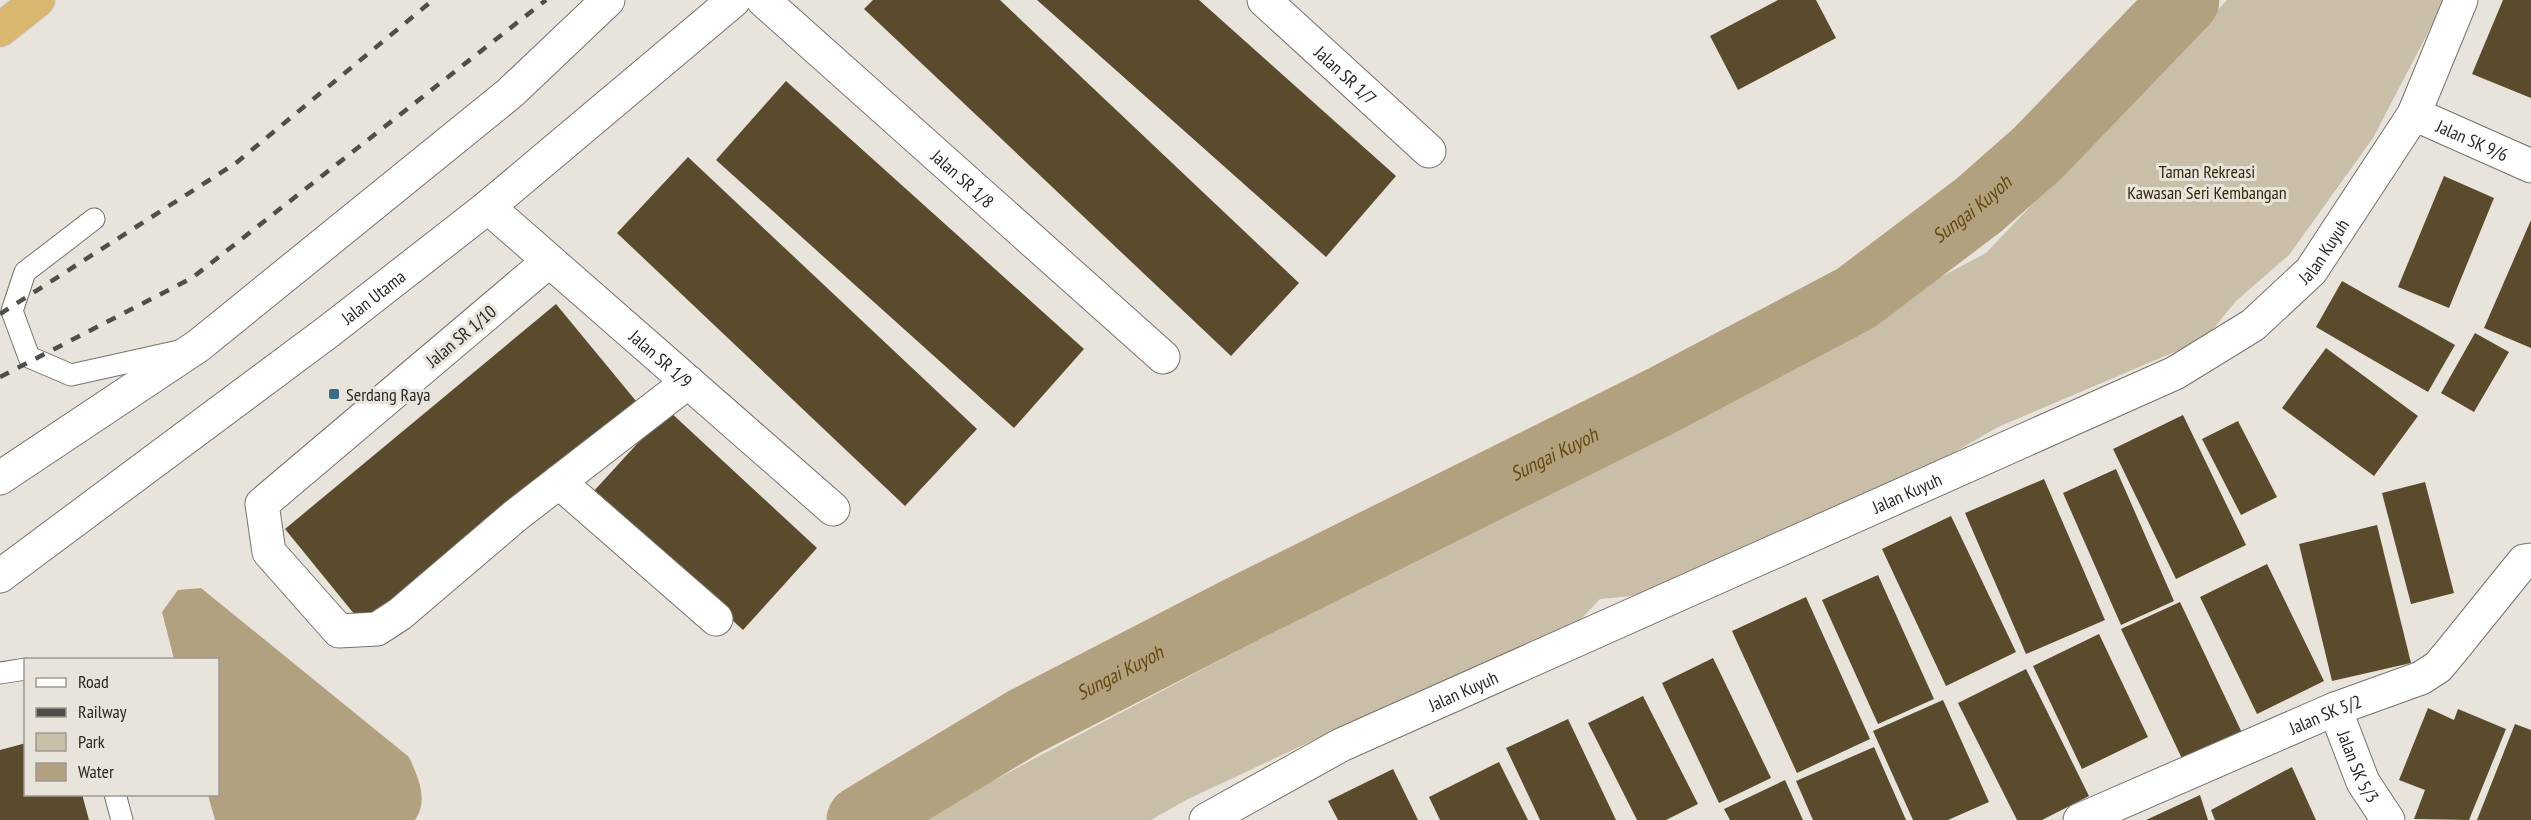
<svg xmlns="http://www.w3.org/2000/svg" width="2531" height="820" font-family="'PT Sans Narrow',sans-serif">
<rect width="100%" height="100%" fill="#e8e4dc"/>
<polygon fill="#c9bea8" points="2227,0 2445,0 2373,138 2289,255 2236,301 2205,339 1998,427 1856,509 1674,592 1600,599 1566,635 1395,702 1186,800 1151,820 919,820 1986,253"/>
<path fill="#b2a17f" d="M201 588 409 757C418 777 429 800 415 820H215L208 795 218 794V660L174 659 162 612 178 590Z"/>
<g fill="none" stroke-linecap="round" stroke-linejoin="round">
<path stroke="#b2a17f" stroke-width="69" id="s1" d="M861 820 1024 722 1239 611 1661 401 1856 298 1979 205 2038 153 2185 0"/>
</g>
<g fill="#5a4b2c">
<polygon points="873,0 1000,0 1299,283 1231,356 864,9"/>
<polygon points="1037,0 1199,0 1396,176 1326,257"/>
<polygon points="1778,0 1816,0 1836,38 1738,90 1710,36"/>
<polygon points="2503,0 2531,0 2531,98 2472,74"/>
<polygon points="786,81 1084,349 1014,428 716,160"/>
<polygon points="688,157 977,429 905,506 617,233"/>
<polygon points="2444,176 2494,198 2449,308 2398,287"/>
<polygon points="2531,220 2531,348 2484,328"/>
<polygon points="2342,281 2455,345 2428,392 2316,327"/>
<polygon points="556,304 636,401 364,626 285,529"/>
<polygon points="2475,333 2509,352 2474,412 2441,393"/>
<polygon points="2326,348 2418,416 2374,476 2282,408"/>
<polygon points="668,410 817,548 743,630 593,492"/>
<polygon points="2183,415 2246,545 2176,579 2113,449"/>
<polygon points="2238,421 2277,497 2241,515 2202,439"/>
<polygon points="2116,469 2174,601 2121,625 2063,493"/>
<polygon points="2044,479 2105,620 2026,654 1965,513"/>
<polygon points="2425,482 2454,593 2411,604 2382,493"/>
<polygon points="1951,516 2016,652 1946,686 1882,549"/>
<polygon points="2377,525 2411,663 2332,681 2299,544"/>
<polygon points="2267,564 2324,681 2257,714 2200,597"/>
<polygon points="1878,575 1934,699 1878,724 1822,600"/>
<polygon points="1806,597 1870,739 1797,773 1732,631"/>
<polygon points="2180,602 2244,737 2185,765 2121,629"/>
<polygon points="2099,634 2148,737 2082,769 2033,666"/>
<polygon points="1713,658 1771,778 1719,803 1662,683"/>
<polygon points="2026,669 2089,796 2042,820 2017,820 1958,703"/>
<polygon points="1643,696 1698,804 1666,820 1637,820 1588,723"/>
<polygon points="1943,700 1989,802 1948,820 1913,820 1873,731"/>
<polygon points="2428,708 2454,720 2458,709 2506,729 2469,820 2414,819 2425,790 2399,780"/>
<polygon points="1568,719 1616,820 1540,820 1506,748"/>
<polygon points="2515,724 2531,730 2531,820 2477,820"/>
<polygon points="26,743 26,794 82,794 89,820 0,820 0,750"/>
<polygon points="1874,747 1906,820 1813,820 1796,781"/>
<polygon points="1499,762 1528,820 1440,820 1429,797"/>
<polygon points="2292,767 2316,820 2215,820 2211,810"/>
<polygon points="1393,769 1418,820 1338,820 1328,801"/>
<polygon points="1785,780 1803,820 1730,820 1724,809"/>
<polygon points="2200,795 2208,820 2146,820"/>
</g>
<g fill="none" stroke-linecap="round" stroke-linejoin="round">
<defs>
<g id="service">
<polyline points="94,219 25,272 12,311 29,357 71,375 179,351"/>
<polyline points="0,673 26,669"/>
<polyline points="115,794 122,820"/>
</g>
<g id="minor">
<path id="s2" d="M763 0 1163 357"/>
<path id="s3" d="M1264 0 1429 151"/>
<path id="s4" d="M2414 114 2531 166"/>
<path id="s5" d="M488 207 833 509"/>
<polyline points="549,261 262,504 269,552 339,631 377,629 400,614 515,516 688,382"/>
<polyline points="559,482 716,619"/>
<path id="s6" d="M2335 709 2363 782 2388 820"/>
<path id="s7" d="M1206 820 1341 745 2175 373 2253 325 2311 271 2414 114 2461 0"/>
<path id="s8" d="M2080 820 2335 709 2421 678 2438 667 2453 649 2524 561 2531 560"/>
</g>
<g id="tertiary">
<polyline points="0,478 198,346 510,93 608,0"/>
<path id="s9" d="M0 576 329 331 488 207 734 0"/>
</g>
<polyline id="motorway" points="0,30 38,0"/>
</defs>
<use href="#service" stroke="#76736c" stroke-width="23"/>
<use href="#minor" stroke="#76736c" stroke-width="35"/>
<use href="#tertiary" stroke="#76736c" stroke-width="35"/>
<use href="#motorway" stroke="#c3c3c2" stroke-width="35"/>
<use href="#service" stroke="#fff" stroke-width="21"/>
<use href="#minor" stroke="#fff" stroke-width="33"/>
<use href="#tertiary" stroke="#fff" stroke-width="33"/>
<use href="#motorway" stroke="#dab76e" stroke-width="33"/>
<g stroke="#4f4e4a" stroke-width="4.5" stroke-dasharray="10 10" stroke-linecap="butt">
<polyline points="0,314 236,163 433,0"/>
<polyline points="0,377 192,278 546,0"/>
</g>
</g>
<rect fill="#386d89" stroke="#e8e4dc" stroke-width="2" x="328" y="388" width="12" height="12" rx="3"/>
<g text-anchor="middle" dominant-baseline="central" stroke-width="6" stroke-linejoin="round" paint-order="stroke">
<g font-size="18" fill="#292825" stroke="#e8e4dc">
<text stroke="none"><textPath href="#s3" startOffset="111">Jalan SR 1/7</textPath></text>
<text stroke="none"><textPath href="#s4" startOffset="64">Jalan SK 9/6</textPath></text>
<text stroke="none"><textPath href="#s2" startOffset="268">Jalan SR 1/8</textPath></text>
<text stroke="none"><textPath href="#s7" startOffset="1262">Jalan Kuyuh</textPath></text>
<text stroke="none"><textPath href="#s9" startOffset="466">Jalan Utama</textPath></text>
<text transform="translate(461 336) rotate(-40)">Jalan SR 1/10</text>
<text stroke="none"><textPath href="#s5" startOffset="230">Jalan SR 1/9</textPath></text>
<text stroke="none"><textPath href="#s7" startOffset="774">Jalan Kuyuh</textPath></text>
<text stroke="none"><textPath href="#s7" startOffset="288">Jalan Kuyuh</textPath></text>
<text stroke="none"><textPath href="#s8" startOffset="267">Jalan SK 5/2</textPath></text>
<text stroke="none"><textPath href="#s6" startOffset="62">Jalan SK 5/3</textPath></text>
</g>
<g font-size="18" fill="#35280a" stroke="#e8e4dc">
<text x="2207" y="171">Taman Rekreasi<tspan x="2207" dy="21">Kawasan Seri Kembangan</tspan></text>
</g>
<g font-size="18" fill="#292825" stroke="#e8e4dc" text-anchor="start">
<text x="346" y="394">Serdang Raya</text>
</g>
<g font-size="20" font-style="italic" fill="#644a0e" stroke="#e8e4dc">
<text stroke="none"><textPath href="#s1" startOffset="1270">Sungai Kuyoh</textPath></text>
<text stroke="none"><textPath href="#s1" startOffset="784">Sungai Kuyoh</textPath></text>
<text stroke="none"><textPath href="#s1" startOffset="298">Sungai Kuyoh</textPath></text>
</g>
</g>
<rect x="24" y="658" width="195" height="138" fill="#e8e4dc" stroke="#9c9993" stroke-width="1.5"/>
<rect x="36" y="678" width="30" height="9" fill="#ffffff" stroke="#9c9993" stroke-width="1.5"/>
<text x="78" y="688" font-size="18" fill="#292825">Road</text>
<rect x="36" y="708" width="30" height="9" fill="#4f4e4a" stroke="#9c9993" stroke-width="1.5"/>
<text x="78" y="718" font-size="18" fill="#292825">Railway</text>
<rect x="36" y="733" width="30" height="18" fill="#c9bea8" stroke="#9c9993" stroke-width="1.5"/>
<text x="78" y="748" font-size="18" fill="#292825">Park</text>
<rect x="36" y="763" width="30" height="18" fill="#b2a17f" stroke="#9c9993" stroke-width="1.5"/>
<text x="78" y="778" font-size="18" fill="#292825">Water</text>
</svg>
